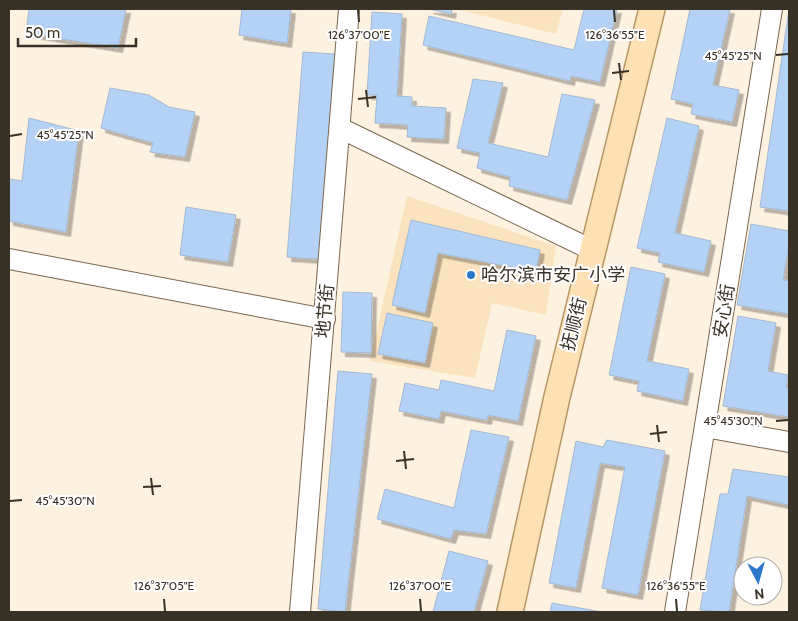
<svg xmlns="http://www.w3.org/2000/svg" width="798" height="621" font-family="Cabin,'Noto Sans SC',sans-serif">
<defs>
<filter id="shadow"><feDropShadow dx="4.5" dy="4.5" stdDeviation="0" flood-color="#0004"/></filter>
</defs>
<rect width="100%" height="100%" fill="#fdf1e0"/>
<g fill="#fbe3bf">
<polygon points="456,9 563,9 556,34"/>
<polygon points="407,196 556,246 546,315 492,303 475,378 370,361"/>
</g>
<g fill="#b4d2f5" stroke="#a3b9d2" filter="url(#shadow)">
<polygon points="29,9 126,9 118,48 26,33"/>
<polygon points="242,9 291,9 287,43 239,35"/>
<polygon points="429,9 452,9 451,14"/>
<polygon points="584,9 617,9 600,82 571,76 570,81 423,45 429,16 574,50"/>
<polygon points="690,9 730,9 713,85 739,90 732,122 691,114 693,104 671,99"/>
<polygon points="789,9 789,211 760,207"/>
<polygon points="372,12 402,14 397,96 412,97 412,106 446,108 444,139 407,137 408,125 375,123 377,95 367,95"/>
<polygon points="303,52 335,54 319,259 287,257"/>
<polygon points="473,79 503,83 488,143 548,157 562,94 595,100 567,200 509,186 510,177 477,168 480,153 457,148"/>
<polygon points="110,88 149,95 169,107 195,112 185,157 150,152 153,143 101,128"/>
<polygon points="29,118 79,131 66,232 9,221 9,179 22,181"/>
<polygon points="667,118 699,126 675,233 711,241 704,272 658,262 660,253 637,248"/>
<polygon points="186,207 236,215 228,262 180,255"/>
<polygon points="411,220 540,250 536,272 438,253 425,313 392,305"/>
<polygon points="751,224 789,231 789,244 783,280 789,281 789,314 737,305"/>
<polygon points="631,267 665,274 647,361 689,369 683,401 637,391 639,381 609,375"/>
<polygon points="343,292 372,293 371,353 341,352"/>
<polygon points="387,313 433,323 425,363 378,354"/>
<polygon points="738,316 776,323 768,371 788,375 786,388 789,388 789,417 723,406"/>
<polygon points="507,330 536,336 518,421 488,415 487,420 441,411 439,419 399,411 405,383 439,390 441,380 494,391"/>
<polygon points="338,371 372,374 345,612 318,609"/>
<polygon points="471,430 509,437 486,534 454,530 451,539 377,519 385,489 454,508"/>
<polygon points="607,440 665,451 638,595 602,588 625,467 600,463 576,588 549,583 576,441 603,447"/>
<polygon points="733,469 789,477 789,505 747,496 729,612 700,610 720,494 728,494"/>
<polygon points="449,551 488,561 474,612 433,612"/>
<polygon points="552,603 602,612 550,612"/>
</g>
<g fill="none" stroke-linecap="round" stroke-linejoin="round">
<defs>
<g id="minor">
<polyline points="340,128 592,250"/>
<polyline points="9,259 325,319"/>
<polyline points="705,427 789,442"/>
<polyline points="300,612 349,9"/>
<polyline points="675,612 772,9"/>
</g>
<polyline id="major" points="510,612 557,397 652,9"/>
</defs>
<use href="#minor" stroke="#78674e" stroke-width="22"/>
<use href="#major" stroke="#b79663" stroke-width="28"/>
<use href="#minor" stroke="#fff" stroke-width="20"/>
<use href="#major" stroke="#fde1b5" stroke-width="25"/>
</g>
<path fill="none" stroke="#383126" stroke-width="2" d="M358 10 359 22M614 10 615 22M776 55 788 54M619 63 621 80M612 73 629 71M366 90 368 107M358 99 376 97M10 136 22 134M776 421 788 420M657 425 659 442M650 434 667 432M404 451 406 469M396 461 414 459M151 478 153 495M143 487 161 486M10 501 22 500M164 599 165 611M420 599 421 611M676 599 677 611"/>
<circle fill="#2a78c7" stroke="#fff" stroke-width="2" cx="471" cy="275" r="5"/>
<g text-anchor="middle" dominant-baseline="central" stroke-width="4" stroke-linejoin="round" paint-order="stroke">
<g font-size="18" fill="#383126" stroke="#fff" text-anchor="start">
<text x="481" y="275">哈尔滨市安广小学</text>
</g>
<g font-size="18" fill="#383126" stroke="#fff">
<text transform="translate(325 311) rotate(-85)">地节街</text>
<text transform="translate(724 311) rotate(-81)">安心街</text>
<text transform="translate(574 324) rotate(-76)">抚顺街</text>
</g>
</g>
<g font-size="12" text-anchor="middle" fill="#383126" stroke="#fff" stroke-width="4" stroke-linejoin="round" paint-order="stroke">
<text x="359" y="39">126°37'00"E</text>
<text x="615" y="39">126°36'55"E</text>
<text x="733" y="60">45°45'25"N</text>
<text x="65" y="139">45°45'25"N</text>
<text x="733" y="425">45°45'30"N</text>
<text x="65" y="505">45°45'30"N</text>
<text x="164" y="590">126°37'05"E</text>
<text x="420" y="590">126°37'00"E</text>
<text x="676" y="590">126°36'55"E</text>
</g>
<rect width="798" height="621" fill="none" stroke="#383126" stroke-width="20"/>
<g transform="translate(758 581) rotate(174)"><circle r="24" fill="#ffffff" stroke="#afada8"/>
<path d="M0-4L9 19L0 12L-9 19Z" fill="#2a78c7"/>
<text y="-8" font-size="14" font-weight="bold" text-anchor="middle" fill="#383126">N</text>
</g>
<path d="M18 38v8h118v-8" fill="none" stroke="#383126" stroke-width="2.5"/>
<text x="25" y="38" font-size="15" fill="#383126" stroke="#ffffff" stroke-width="4" paint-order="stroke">50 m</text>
</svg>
